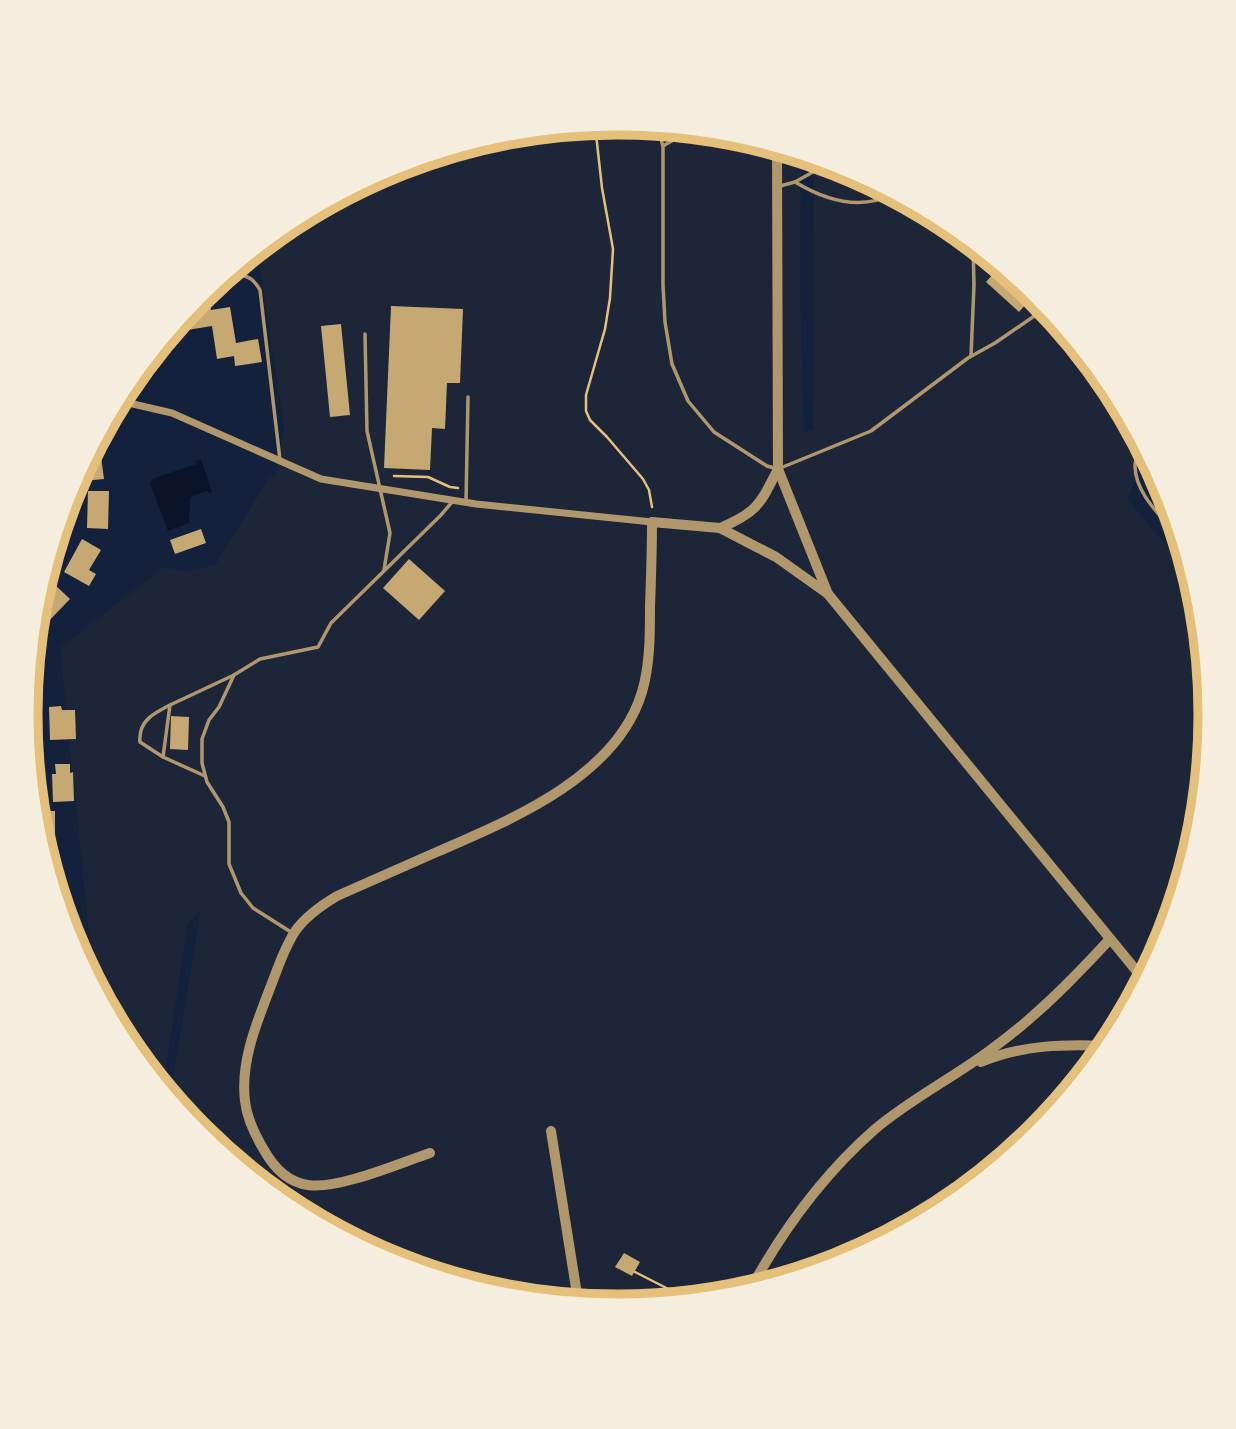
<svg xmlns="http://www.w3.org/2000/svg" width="1236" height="1429" font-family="Manrope,sans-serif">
<rect width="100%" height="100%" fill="#14213d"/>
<path fill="#1d2539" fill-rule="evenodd" d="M618 123 734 134 801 155 800 287 804 432 813 429 814 159 845 168 947 223 1037 296 1110 386 1147 454 1127 499 1191 574 1198 599 1210 715 1198 830 1165 941 1110 1044 1036 1133 946 1207 844 1261 733 1295 618 1306 502 1295 391 1261 289 1206 199 1133 126 1043 94 983 60 648 164 567 184 572 215 565 270 477 275 478 284 427 257 249 290 222 392 168 503 134ZM201 908 172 1083H171L166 1068 187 926Z"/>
<polygon fill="#0b132b" points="201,459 212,492 209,493 207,491 192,496 190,499 189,523 168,531 150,483 152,479 196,464 195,461"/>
<g fill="#c6a872">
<polygon points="1000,266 1034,295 1019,312 986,282"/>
<polygon points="210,304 211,310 230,307 236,343 258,339 262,362 235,366 234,356 217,359 212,326 169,333 191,307"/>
<polygon points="391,306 463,309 460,383 447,383 445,429 432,428 430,470 384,468"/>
<polygon points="341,324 350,415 330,417 321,326"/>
<polygon points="96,442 99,442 104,479 83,481 82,468"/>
<polygon points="88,491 109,491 108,529 87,528"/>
<polygon points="201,529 206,543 175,554 170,540"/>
<polygon points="82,539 101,550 89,570 96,574 89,586 64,572"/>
<polygon points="409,559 445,591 419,620 383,588"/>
<polygon points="54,584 70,599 44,626 36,618 37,602"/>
<polygon points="61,706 62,710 75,710 76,739 50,740 49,707"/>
<polygon points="171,716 189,717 188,750 170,749"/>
<polygon points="55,764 70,764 70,773 73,772 74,801 53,802 52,774 56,774"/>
<polygon points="36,811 55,811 55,847 43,847 38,830"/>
<polygon points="46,858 57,858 58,894 57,894"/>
<polygon points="624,1253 640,1262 632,1276 615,1267"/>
</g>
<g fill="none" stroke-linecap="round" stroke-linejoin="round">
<g stroke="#e5c07b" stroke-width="2.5">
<polyline points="595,125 602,188 613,249 610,298 605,329 586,395 586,411 590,420 607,437 643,479 649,490 652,507"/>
<polyline points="394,476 428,477 450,487 458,488"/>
<polyline points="635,1272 688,1299"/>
</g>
<g stroke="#b1986c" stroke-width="3.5">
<polyline points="657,127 663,146 663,285 665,322 672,364 688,401 714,432 767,466 778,469 871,431 968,358 995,343 1046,308"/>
<polyline points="663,146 682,135 684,129"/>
<path d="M795 182C825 200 860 211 893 194"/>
<polyline points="780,186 795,182 829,163"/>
<path d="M223 277C240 274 251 273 260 290L280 460"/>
<polyline points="365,334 367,431 390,533 384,570"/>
<polyline points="971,356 974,285 973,244"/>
<path d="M1141 444C1139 450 1135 459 1135 466 1135 494 1163 518 1180 538"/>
<polyline points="466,502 468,397"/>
<path d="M170 705C154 713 138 721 140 742L163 757 205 776"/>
<polyline points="163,757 170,705 234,675"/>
<polyline points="294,934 253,908 241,893 229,864 229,822 223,807 207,782 202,763 202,739 209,720 219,707 234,675 260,659 318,647 331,623 441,515 452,502"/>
</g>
<polyline stroke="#b1986c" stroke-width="7" points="117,403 133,404 172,413 321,479 476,504 652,522"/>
<g stroke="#b1986c" stroke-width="10">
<polyline points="777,147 778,469 828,594 1144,980"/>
<path d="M720 528C758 512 760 504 778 469"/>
<path d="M981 1062C1021 1045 1064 1044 1108 1046"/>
<polyline points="551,1131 576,1288 579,1298 584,1303"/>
<path d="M430 1153C400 1163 337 1190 308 1185 287 1182 274 1168 264 1150 255 1135 247 1119 245 1101 240 1060 258 1020 272 983 279 965 285 946 296 930 307 915 322 905 337 896 371 881 405 866 439 851 513 819 617 776 642 692 650 665 650 635 650 607 651 579 652 551 652 522L720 528 776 557 828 594"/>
<path d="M750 1290C782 1231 823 1175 874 1130 909 1100 951 1079 989 1051 1035 1018 1072 980 1110 939"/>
</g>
</g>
<path d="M0 0H1236V1429H0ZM617 135H619A579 579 0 0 1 1198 714V715A579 579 0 0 1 619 1294H617A579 579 0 0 1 38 715V714A579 579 0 0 1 617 135Z" fill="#f5edde" fill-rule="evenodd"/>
<path fill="none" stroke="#e5c07b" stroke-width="9" d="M617 135H619A579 579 0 0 1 1198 714V715A579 579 0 0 1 619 1294H617A579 579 0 0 1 38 715V714A579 579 0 0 1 617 135Z"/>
</svg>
